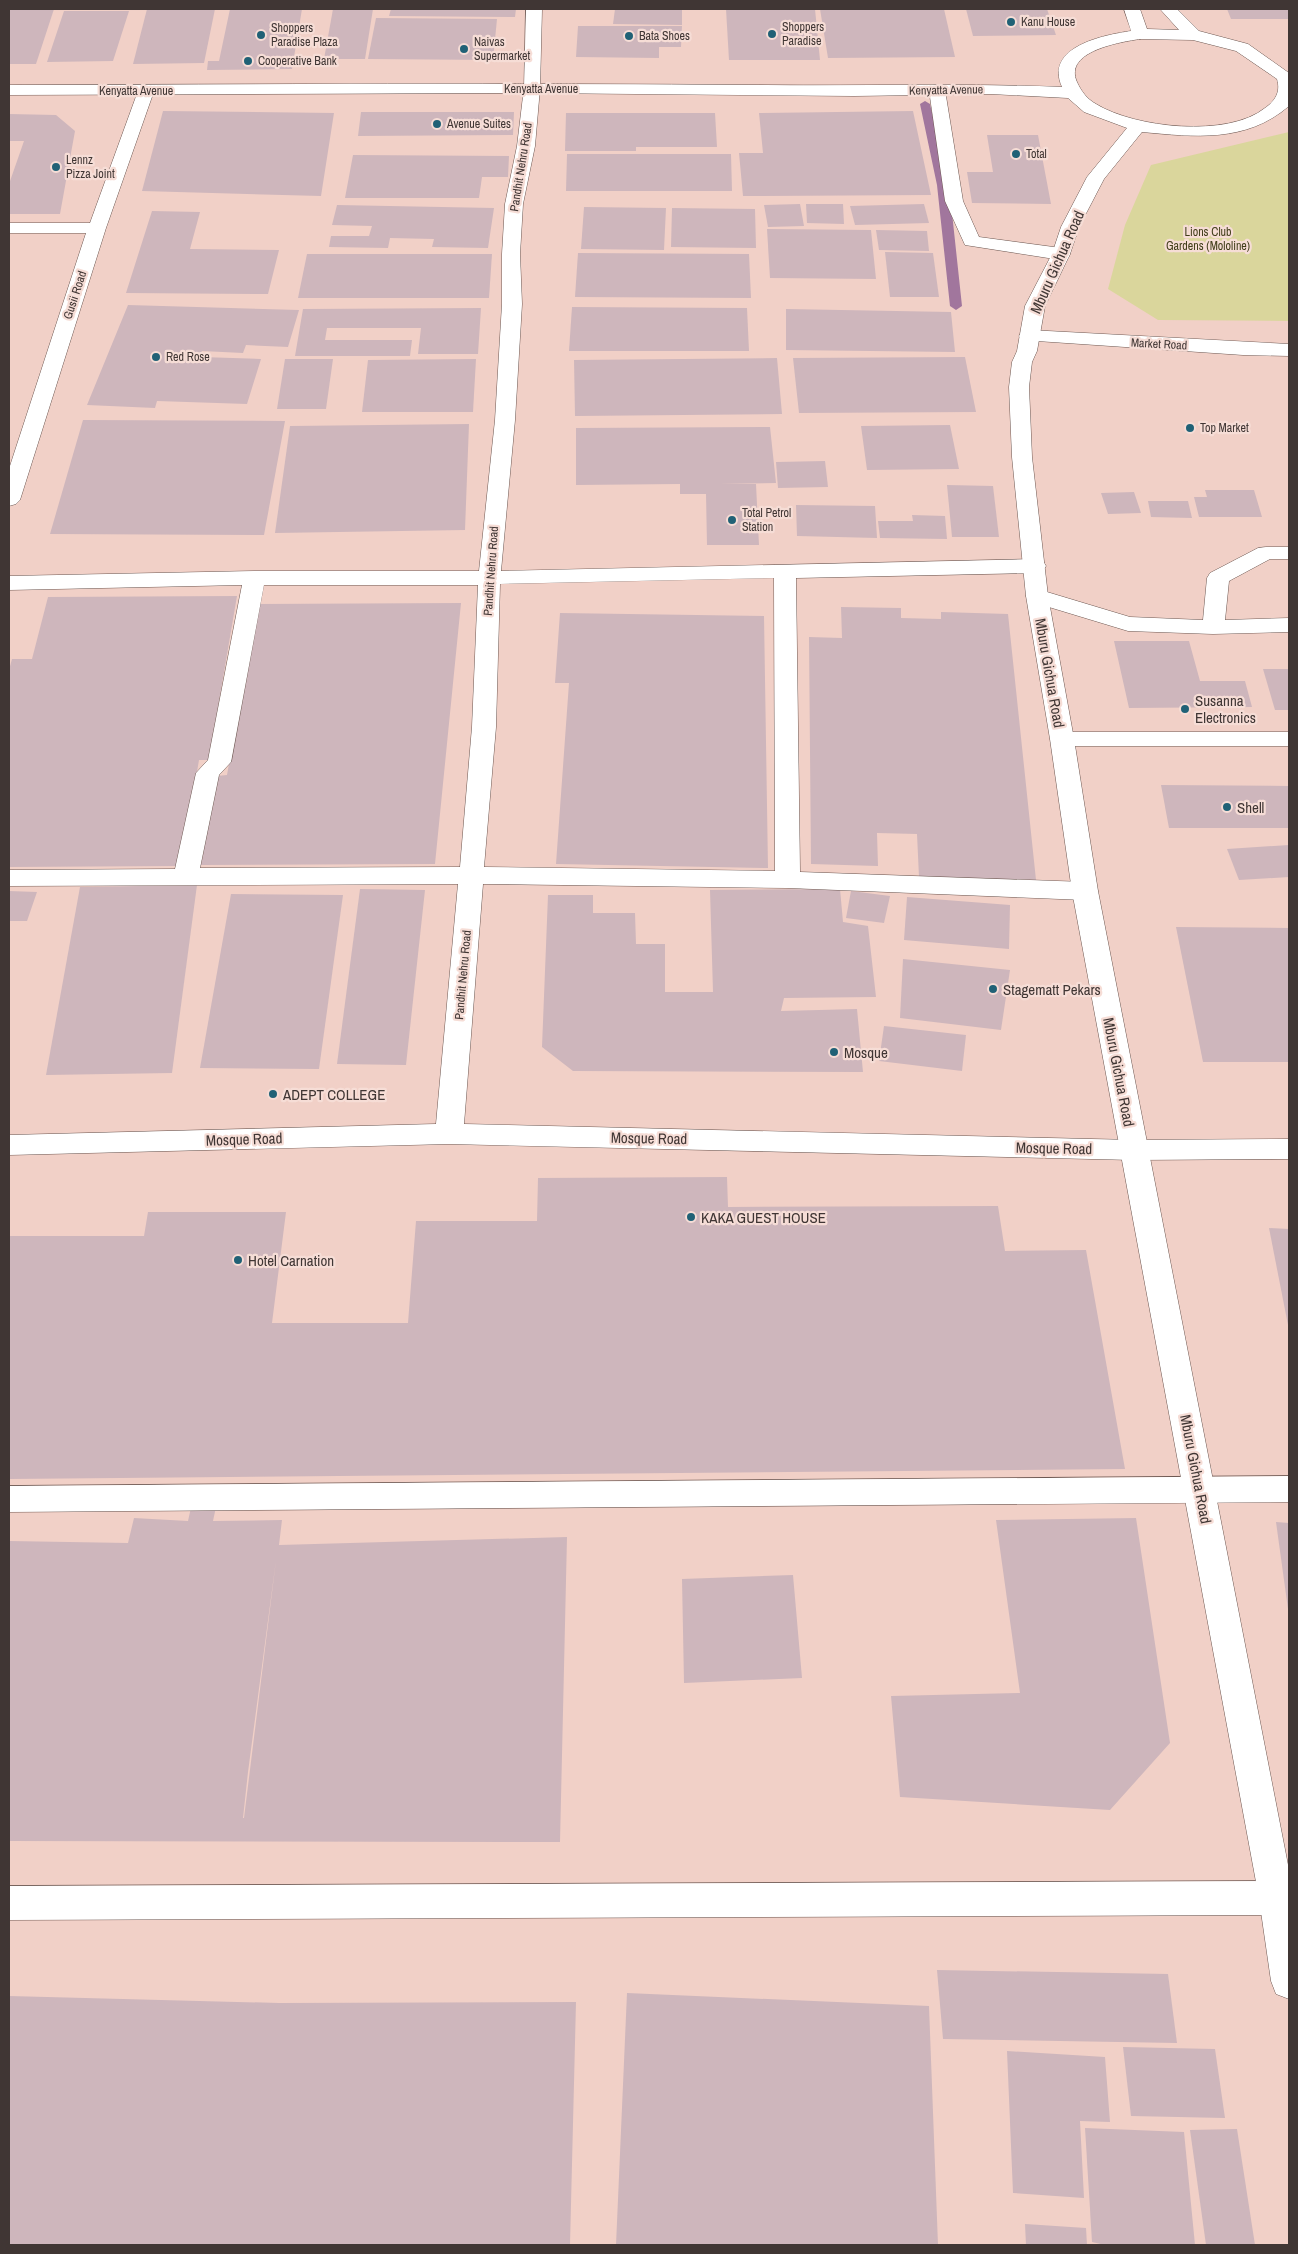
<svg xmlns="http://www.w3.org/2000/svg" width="1298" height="2254" font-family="'Archivo Narrow',sans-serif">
<rect width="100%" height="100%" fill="#f6ddd6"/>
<rect fill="#f1d0c7" x="9" y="9" width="1280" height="2236"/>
<polygon fill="#dad69c" points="1289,132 1289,321 1158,320 1108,289 1125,225 1151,165"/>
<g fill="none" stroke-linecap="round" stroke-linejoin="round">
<polygon fill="#a1769d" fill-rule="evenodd" points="925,101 930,104 949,185 962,306 956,310 950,306 937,185 920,104"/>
</g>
<g fill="#ceb6bc" fill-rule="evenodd">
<polygon points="9,9 54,9 36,64 9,64"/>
<polygon points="147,9 215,9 204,63 133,64"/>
<polygon points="230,9 302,9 292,69 207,70 208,61 219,61"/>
<polygon points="333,9 373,9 365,59 324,59"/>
<polygon points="391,9 516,9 515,17 389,16"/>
<polygon points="615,9 682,9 682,25 613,24"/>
<polygon points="726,9 815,9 820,60 729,60"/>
<polygon points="820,9 944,9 955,57 828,58"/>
<polygon points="966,9 1047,9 1056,35 973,36"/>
<polygon points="1227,9 1289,9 1289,19 1231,19"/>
<polygon points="64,11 129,11 113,61 47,62"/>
<polygon points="376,18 497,19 493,60 368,59"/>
<polygon points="578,26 682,26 681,47 659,47 659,58 576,57"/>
<polygon points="163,111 334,113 321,196 142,191"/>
<polygon points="913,111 931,195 743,196 739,153 763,153 759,113"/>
<polygon points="361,112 514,112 513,135 358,136"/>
<polygon points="566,113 715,113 717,147 636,147 636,151 565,151"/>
<polygon points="9,114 56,115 75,131 60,214 9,214 9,184 24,141 9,141"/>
<polygon points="987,135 1038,135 1051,204 972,203 967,172 993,172"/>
<polygon points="567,154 731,154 732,191 566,191"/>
<polygon points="353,155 509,156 508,177 482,177 479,198 345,198"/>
<polygon points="800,204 804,226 768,227 764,205"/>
<polygon points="806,204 843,204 844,224 807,223"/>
<polygon points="924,204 929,223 855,225 850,206"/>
<polygon points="337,205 494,208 488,248 432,247 434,239 390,238 388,248 329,247 331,236 369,236 372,226 332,225"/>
<polygon points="584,207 666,208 664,250 581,249"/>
<polygon points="672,208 755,209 756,248 671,247"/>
<polygon points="152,211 200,212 190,249 279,250 268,294 126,293"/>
<polygon points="767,229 871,230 876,279 770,278"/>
<polygon points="876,230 927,231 929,251 879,250"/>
<polygon points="885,252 933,253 939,297 890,297"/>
<polygon points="578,253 749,254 751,298 575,297"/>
<polygon points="307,254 492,254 489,298 298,298"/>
<polygon points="128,305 299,310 288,347 246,345 243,353 202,351 201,357 261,359 247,404 157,401 155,408 87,405"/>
<polygon points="572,307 747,308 749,351 569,351"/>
<polygon points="481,308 478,354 418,354 421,328 327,328 325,340 412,340 410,356 295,356 303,309"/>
<polygon points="786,309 951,312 955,352 786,350"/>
<polygon points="965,357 976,412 799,413 793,358"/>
<polygon points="777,358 782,414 575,416 574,360"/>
<polygon points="285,359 333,359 326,409 277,409"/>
<polygon points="476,359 473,412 362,412 368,360"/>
<polygon points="83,420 285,421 264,535 50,534"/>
<polygon points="469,424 465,530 275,533 290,426"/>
<polygon points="950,425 959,469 867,470 861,426"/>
<polygon points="770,427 776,483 720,484 756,484 759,545 707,545 706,494 680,494 680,484 576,485 576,428"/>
<polygon points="825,461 828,487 778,488 776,462"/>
<polygon points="947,485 993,486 999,537 952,537"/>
<polygon points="1205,490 1254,490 1262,517 1199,517 1194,497 1207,497"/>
<polygon points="1134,492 1141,513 1108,514 1101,493"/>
<polygon points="1148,501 1188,501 1192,518 1151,517"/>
<polygon points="796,505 875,506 877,538 797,536"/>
<polygon points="912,515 945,516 947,539 880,538 878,521 913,521"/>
<polygon points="237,596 209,760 199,760 181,866 9,867 9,670 12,659 32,659 48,597"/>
<polygon points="461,603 435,864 201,865 217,776 227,775 257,604"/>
<polygon points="841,607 901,608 901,618 941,619 941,612 1008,614 1036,880 919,877 917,834 877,833 878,866 811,864 809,637 842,638"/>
<polygon points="560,613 764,616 768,868 556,864 569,683 555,683"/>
<polygon points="1114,641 1189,641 1200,681 1245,681 1252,707 1129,708"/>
<polygon points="1263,669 1289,669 1289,710 1275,710"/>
<polygon points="1161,785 1289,786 1289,828 1169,828"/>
<polygon points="1289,845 1289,877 1239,880 1227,849"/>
<polygon points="197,885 172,1073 46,1075 80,887"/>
<polygon points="360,889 425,890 406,1065 337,1064"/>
<polygon points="840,889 843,922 868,926 876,997 784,998 781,1011 857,1009 863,1072 573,1071 542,1047 548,895 593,895 593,913 635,913 636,944 665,944 665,992 713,992 710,890"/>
<polygon points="9,891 37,892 27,921 9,921"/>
<polygon points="851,891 890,896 884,923 846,918"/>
<polygon points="231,894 343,895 319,1069 200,1068"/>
<polygon points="907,897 1010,905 1009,949 904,940"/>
<polygon points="1176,927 1289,928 1289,1062 1203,1062"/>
<polygon points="903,959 1010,970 1001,1030 900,1018"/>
<polygon points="884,1026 966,1035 962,1071 879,1061"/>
<polygon points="727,1177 728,1207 998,1206 1005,1251 1086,1250 1125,1469 9,1479 9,1236 144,1236 148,1212 286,1212 272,1323 408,1323 416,1221 537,1221 538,1178"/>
<polygon points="1269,1228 1289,1229 1289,1325 1288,1325"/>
<path d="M217 1502 213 1521 282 1520 279 1545 567 1537 560 1842 9 1841V1541L128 1543 134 1518 188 1521 192 1503ZM276 1560 244 1818H243L248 1772Z"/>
<polygon points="1136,1518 1170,1743 1110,1810 900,1797 891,1696 1020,1693 996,1520"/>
<polygon points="1276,1522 1289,1523 1289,1609 1288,1609"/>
<polygon points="793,1575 802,1678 684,1683 682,1579"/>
<polygon points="937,1970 1168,1974 1177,2043 943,2039"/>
<polygon points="627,1993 929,2006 938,2245 616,2245"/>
<polygon points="9,1996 279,2003 576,2002 570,2245 9,2245"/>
<polygon points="1123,2047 1215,2049 1225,2118 1131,2116"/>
<polygon points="1007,2051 1105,2057 1110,2122 1080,2121 1084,2198 1013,2193"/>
<polygon points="1085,2128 1184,2132 1195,2245 1105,2245 1092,2242"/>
<polygon points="1237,2129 1255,2245 1206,2245 1190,2130"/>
<polygon points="1025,2224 1086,2228 1087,2245 1026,2245"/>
</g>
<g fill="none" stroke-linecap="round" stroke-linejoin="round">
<defs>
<polygon id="service" points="1266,547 1289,547 1289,559 1270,559 1229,581 1225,620 1289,618 1289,632 1213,634 1128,631 1029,601 1026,596 1029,591 1037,589 1130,617 1203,620 1207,578 1210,573 1258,548"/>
<g id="minor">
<path d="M526 9H542L540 88 535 146 523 204 520 254 522 304 515 420 501 571 1035 559 1043 561 1046 566 1043 571 1035 573 796 578 800 872 1085 882 1094 885 1098 891 1094 897 1085 900 788 888 483 884 464 1124 1134 1140 1289 1139V1159L1134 1160 449 1144 9 1155V1135L436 1124 458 884 9 886V870L175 869 196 773 208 760 242 585 9 590V576L254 571H479L495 420 502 304V254L505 204 517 146 524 88ZM774 578 775 871 484 867 496 727 500 584ZM264 585H478L472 727 460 867 200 868 219 775 231 762Z"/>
<polygon points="937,85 943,86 945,90 963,201 979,237 1061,248 1068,250 1070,254 1068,258 1061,260 965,245 945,201 929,90 931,86"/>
<polygon points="146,86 152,87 154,91 106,228 20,500 16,504 9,506 9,469 86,233 9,233 9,223 90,223 138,91 140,87"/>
<polygon points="1029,330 1289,344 1289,356 1243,355 1022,340 1019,336 1022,332"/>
<polygon points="1062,732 1289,732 1289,746 1062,746 1054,744 1050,739 1054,734"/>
<polygon points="1289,1476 1289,1502 9,1512 9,1486"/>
<polygon points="1289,1881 1289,1915 9,1920 9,1886"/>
</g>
<path id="tertiary" d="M1124 9H1140L1147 29 1179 30 1160 9H1177L1199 31 1248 44 1289 73V106C1246 143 1195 137 1142 132L1104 179 1079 227 1070 254 1045 306 1037 351 1032 362 1029 387 1032 457 1048 596 1074 739 1098 891 1289 1870V1999L1276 1994 1271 1981 1259 1898 1072 891 1050 739 1026 596 1012 457 1009 387 1012 362 1017 351 1025 306 1052 254 1061 227 1087 177 1127 128 1084 112 1068 98 991 94 854 96 532 93 9 95V85C261 84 514 83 766 85 865 86 963 83 1062 87 1044 47 1103 35 1131 31ZM1140 39 1193 40 1236 51 1277 79C1281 92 1275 101 1265 108 1228 138 1135 128 1096 104 1087 99 1081 91 1077 82 1063 51 1121 42 1140 39Z"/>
</defs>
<use href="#service" stroke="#6d5852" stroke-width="1"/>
<use href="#minor" stroke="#6d5852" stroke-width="1"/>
<use href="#tertiary" stroke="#6d5852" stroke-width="1"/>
<use href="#service" fill="#fff" fill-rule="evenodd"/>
<use href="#minor" fill="#fff" fill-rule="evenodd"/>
<use href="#tertiary" fill="#fff" fill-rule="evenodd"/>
</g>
<g fill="#206176" stroke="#f6ddd6" stroke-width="2">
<circle cx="1011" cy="22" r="5"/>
<circle cx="772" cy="34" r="5"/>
<circle cx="261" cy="35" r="5"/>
<circle cx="629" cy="36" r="5"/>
<circle cx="464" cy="49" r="5"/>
<circle cx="248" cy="61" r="5"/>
<circle cx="437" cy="124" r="5"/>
<circle cx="1016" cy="154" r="5"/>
<circle cx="56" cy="167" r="5"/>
<circle cx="156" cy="357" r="5"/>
<circle cx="1190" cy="428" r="5"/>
<circle cx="732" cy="520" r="5"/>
<circle cx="1185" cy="709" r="5"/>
<circle cx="1227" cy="807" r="5"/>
<circle cx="993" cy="989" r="5"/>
<circle cx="834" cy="1052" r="5"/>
<circle cx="273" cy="1094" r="5"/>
<circle cx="691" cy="1217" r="5"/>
<circle cx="238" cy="1260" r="5"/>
</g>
<g text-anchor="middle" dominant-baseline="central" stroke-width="4.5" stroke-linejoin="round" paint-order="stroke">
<g font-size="12" fill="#403634" stroke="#f6ddd6" text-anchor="start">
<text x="1021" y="22">Kanu House</text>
<text x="782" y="27">Shoppers<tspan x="782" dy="14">Paradise</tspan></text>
<text x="271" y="28">Shoppers<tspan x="271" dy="14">Paradise Plaza</tspan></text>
<text x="639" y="36">Bata Shoes</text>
<text x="474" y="42">Naivas<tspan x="474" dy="14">Supermarket</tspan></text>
<text x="258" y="61">Cooperative Bank</text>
<text x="447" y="124">Avenue Suites</text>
<text x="1026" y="154">Total</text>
<text x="66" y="160">Lennz<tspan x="66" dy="14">Pizza Joint</tspan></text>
<text x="166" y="357">Red Rose</text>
<text x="1200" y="428">Top Market</text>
<text x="742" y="513">Total Petrol<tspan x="742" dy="14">Station</tspan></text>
</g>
<g font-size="12" fill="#403634" stroke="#f6ddd6">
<text x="541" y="89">Kenyatta Avenue</text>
<text transform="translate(946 90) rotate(-1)">Kenyatta Avenue</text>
<text x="136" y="91">Kenyatta Avenue</text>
<text transform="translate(521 167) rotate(-81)">Pandhit Nehru Road</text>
<text transform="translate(75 295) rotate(-72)">Gusii Road</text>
<text transform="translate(1159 344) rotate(3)">Market Road</text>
<text transform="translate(491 571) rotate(-86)">Pandhit Nehru Road</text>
<text transform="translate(463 975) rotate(-85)">Pandhit Nehru Road</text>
</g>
<g font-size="12" fill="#413e1a" stroke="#f6ddd6">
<text x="1208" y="232">Lions Club<tspan x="1208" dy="14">Gardens (Mololine)</tspan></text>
</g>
<g font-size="15" fill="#403634" stroke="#f6ddd6">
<text transform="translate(1057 262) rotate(-66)">Mburu Gichua Road</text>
<text transform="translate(1050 673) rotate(80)">Mburu Gichua Road</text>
<text transform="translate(1119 1072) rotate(79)">Mburu Gichua Road</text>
<text transform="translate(649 1138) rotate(1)">Mosque Road</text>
<text transform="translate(244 1139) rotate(-2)">Mosque Road</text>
<text transform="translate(1054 1148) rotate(1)">Mosque Road</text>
<text transform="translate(1196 1469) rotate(79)">Mburu Gichua Road</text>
</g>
<g font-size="15" fill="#403634" stroke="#f6ddd6" text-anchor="start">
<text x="1195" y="700">Susanna<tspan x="1195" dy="17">Electronics</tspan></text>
<text x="1237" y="807">Shell</text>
<text x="1003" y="989">Stagematt Pekars</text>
<text x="844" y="1052">Mosque</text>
<text x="283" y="1094">ADEPT COLLEGE</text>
<text x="701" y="1217">KAKA GUEST HOUSE</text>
<text x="248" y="1260">Hotel Carnation</text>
</g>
</g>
<rect width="1298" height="2254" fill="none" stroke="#403634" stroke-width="20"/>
</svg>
